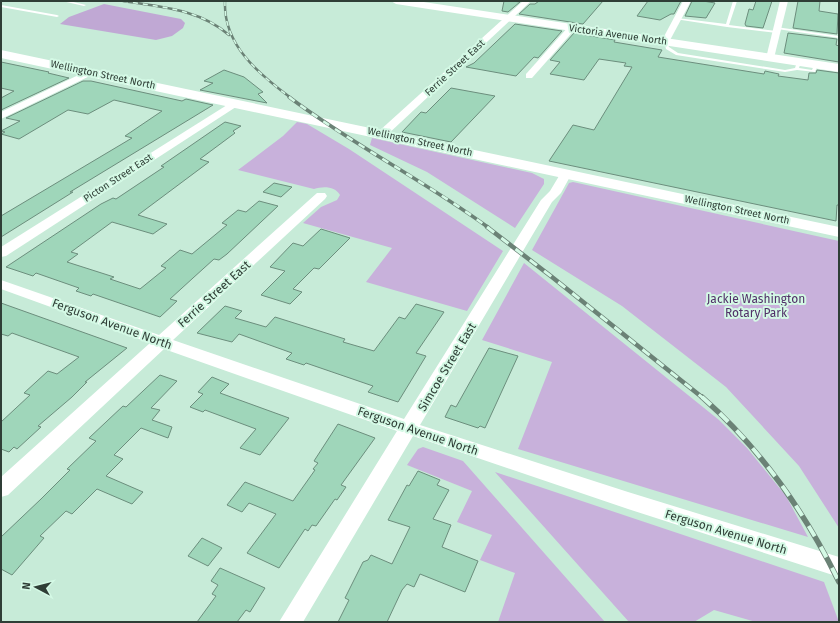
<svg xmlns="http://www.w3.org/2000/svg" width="840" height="623" font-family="'Fira Sans',sans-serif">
<rect width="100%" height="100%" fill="#c7ebd8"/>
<g fill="#c8b1db">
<path d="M297 122 307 124 349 149 503 251 467 311 366 282 392 248 303 223 321 207 337 200 340 195C335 186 323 186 314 189L238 170 283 136Z"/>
<polygon points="372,138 532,173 544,179 544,184 515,228 427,172 370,145"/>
<polygon points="573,182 839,241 839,528 799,466 726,387 622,306 532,250 569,183"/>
<polygon points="524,263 719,420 747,448 786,496 808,537 518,449 552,362 482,340"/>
<polygon points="423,447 463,461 605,622 498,622 515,573 480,560 492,535 457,522 472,491 407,465 418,449"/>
<polygon points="495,472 824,582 839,622 756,622 714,610 694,622 629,622"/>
</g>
<polygon fill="#c0a8d4" points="104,4 181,19 185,23 183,28 172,36 156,40 60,24 69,17"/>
<g fill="#9fd6ba" stroke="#6c8e7d">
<polygon points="504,1 512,1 520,2 508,12 502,11"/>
<polygon points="539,1 603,1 583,24 519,14 530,4 535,4"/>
<polygon points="648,1 681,1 674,14 671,14 660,20 637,16"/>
<polygon points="692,1 703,1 715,3 706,18 685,16"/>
<polygon points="756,1 772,1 763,28 746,26 745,24 749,9 753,10"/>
<polygon points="798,1 820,1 819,11 838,14 837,34 793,28"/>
<polygon points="515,24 562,31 538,58 534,57 516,76 466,67 474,63"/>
<polygon points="574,33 615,40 614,42 662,50 658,57 764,74 765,71 779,74 778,76 808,80 809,73 816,73 817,70 839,73 839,205 837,205 836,221 549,161 573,125 594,130 632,67 624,66 626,63 599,59 584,80 550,74 560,62 550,60"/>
<polygon points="788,33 837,39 836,45 839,46 839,62 784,53"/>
<polygon points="1,62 49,72 48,73 69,78 1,110 1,98 14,91 1,88"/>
<polygon points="224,70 244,77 263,92 258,94 267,103 200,90 213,83 204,81"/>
<polygon points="83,81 91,81 182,101 186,99 213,105 70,192 73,192 1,237 1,216 132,138 125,136 162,111 114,100 88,114 68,110 19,139 1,134 5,132 1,131 20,121 6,118"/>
<polygon points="451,88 495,96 451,142 402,132 421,112 426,113"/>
<polygon points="225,122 241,126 233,131 235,133 200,159 209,162 138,215 167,224 153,234 112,222 71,252 78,254 67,262 114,277 110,279 140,289 166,268 161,266 180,250 192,254 227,225 222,223 238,210 246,212 259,201 278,206 227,254 219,260 214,259 193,278 170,299 177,301 160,317 93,294 91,296 76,291 79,288 36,273 33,276 6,267 101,204 113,198 116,199 164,167 161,166"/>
<polygon points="274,183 292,187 281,197 263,192"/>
<polygon points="321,229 350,238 319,269 314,268 293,289 302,292 290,304 261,295 285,271 270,267 293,243 303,246"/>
<polygon points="1,303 127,348 85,382 87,382 72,397 38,426 41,427 17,449 14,447 9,452 1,449 1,422 30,395 24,393 48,371 57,374 79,357 12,333 8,336 1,334"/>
<polygon points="416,304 444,312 416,353 426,356 398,402 368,392 373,386 306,363 304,365 286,359 292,353 239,334 232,342 197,333 225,306 242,311 235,318 266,327 275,317 345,339 343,342 374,351 399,317 405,319"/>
<polygon points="489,348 518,356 485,428 480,426 478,428 445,417 451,405 456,407"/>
<polygon points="160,375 177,381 151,408 160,410 152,420 172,427 168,438 141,428 114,455 123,459 106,476 143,492 132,504 97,489 72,514 66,511 40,536 44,538 12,575 1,569 1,537 41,499 70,470 67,469 96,441 89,438 123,406 126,407"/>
<polygon points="212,377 229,384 220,393 289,418 260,455 240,448 256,429 205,410 203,412 190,407 203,394 198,392"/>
<polygon points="338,424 375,438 341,485 346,487 337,500 335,499 316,526 312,525 308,531 305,529 279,568 247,553 276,514 249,503 242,512 227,505 245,482 293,501 315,470 313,469 318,463 314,461"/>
<polygon points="418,471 440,480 437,485 449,490 433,519 451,525 442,547 478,561 465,592 420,574 414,587 407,584 402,590 387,622 338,622 349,600 345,598 363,562 368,560 371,555 392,564 410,527 388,520 407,485 409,486"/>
<polygon points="202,538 222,548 208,566 188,556"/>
<polygon points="220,568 265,588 250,612 246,610 237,622 197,622 216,596 212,594 218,585 211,581"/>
</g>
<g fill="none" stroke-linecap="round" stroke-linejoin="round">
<g fill="#fff" fill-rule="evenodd">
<polygon points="62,1 69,1 86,5 84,6"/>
<polygon points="733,1 737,1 729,25 776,31 778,32 777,33 727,27 675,19 677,18 726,24"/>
<polygon points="1,5 57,15 59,16 57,17 1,7"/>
<polygon points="776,27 839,36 839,38 777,29 776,29"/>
<polygon points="664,41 666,41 669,47 678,53 785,70 795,68 797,62 799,61 801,62 799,68 812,70 815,63 818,64 815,72 797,70 785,72 676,55 666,49"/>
</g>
<g fill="#fff" fill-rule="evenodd">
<polygon points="523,1 531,1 386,136 378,136 377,134 378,132"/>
<polygon points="683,1 691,1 669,42 665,45 662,44 661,42"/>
<polygon points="780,1 788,1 774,58 770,61 766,58"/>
<polygon points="569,26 576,28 532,78 526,78 526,74"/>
<polygon points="91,69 94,70 94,74 1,119 1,112"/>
<polygon points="235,100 240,103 239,105 6,256 1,257 1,247"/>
<polygon points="566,170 572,173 561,193 552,202 420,425 628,492 839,557 839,577 628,509 413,436 303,622 279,622 397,431 164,349 8,495 1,497 1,477 150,343 1,289 1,280 159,335 317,193 325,193 327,196 325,199 173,340 404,419 541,200 550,191 562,171"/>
</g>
<g fill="#fff" fill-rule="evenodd">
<polygon points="391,1 417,1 839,64 839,72 396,4"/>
<polygon points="1,50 839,227 839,237 1,58"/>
</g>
<defs>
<g id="rail-far3">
<path d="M123 1C161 7 199 9 229 35"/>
<path d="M225 1C223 45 259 74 291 98"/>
</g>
<path id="rail-far2" d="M289 97C353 145 425 181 489 228"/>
<polyline id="rail-far1" points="487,227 552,277 703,398"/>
<path id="rail" d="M702 397C761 449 805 512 839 582"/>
</defs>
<use href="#rail-far3" stroke="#6b8276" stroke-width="2.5"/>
<use href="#rail-far2" stroke="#6b8276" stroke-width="3.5"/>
<use href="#rail-far1" stroke="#6b8276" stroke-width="4.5"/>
<use href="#rail" stroke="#6b8276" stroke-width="5.5"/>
<use href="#rail-far3" stroke="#d4f9e5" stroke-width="1.5" stroke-dasharray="5" stroke-linecap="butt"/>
<use href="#rail-far2" stroke="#d4f9e5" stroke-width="2.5" stroke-dasharray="7" stroke-linecap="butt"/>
<use href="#rail-far1" stroke="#d4f9e5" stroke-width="3" stroke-dasharray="9" stroke-linecap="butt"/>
<use href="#rail" stroke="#d4f9e5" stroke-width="4" stroke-dasharray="12" stroke-linecap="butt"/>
</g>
<g text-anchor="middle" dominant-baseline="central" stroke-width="4" stroke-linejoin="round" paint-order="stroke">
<g font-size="10" fill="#2f3e36" stroke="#d4f9e5">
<text transform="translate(618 35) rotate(8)">Victoria Avenue North</text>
<text transform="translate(455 68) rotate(-43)">Ferrie Street East</text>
<text transform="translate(103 75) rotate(12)">Wellington Street North</text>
<text transform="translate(420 142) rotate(12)">Wellington Street North</text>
<text transform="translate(118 178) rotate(-33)">Picton Street East</text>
<text transform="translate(737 210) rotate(12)">Wellington Street North</text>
</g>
<g font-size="12" fill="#2f3e36" stroke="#d4f9e5">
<text transform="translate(214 294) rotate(-42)">Ferrie Street East</text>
<text transform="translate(112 324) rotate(20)">Ferguson Avenue North</text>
<text transform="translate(447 367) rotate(-59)">Simcoe Street East</text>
<text transform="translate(418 431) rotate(19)">Ferguson Avenue North</text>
<text transform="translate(726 532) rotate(17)">Ferguson Avenue North</text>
</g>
<g font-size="12" fill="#513068" stroke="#d4f9e5">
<text x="756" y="299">Jackie Washington<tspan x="756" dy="14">Rotary Park</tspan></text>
</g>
</g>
<rect width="840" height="623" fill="none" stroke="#2f3e36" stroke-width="4"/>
<g transform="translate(36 587) rotate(277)" stroke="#d4f9e5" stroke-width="3" paint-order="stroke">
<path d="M0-3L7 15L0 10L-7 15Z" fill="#2f3e36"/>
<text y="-6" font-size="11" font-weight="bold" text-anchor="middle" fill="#2f3e36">N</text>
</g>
</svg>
